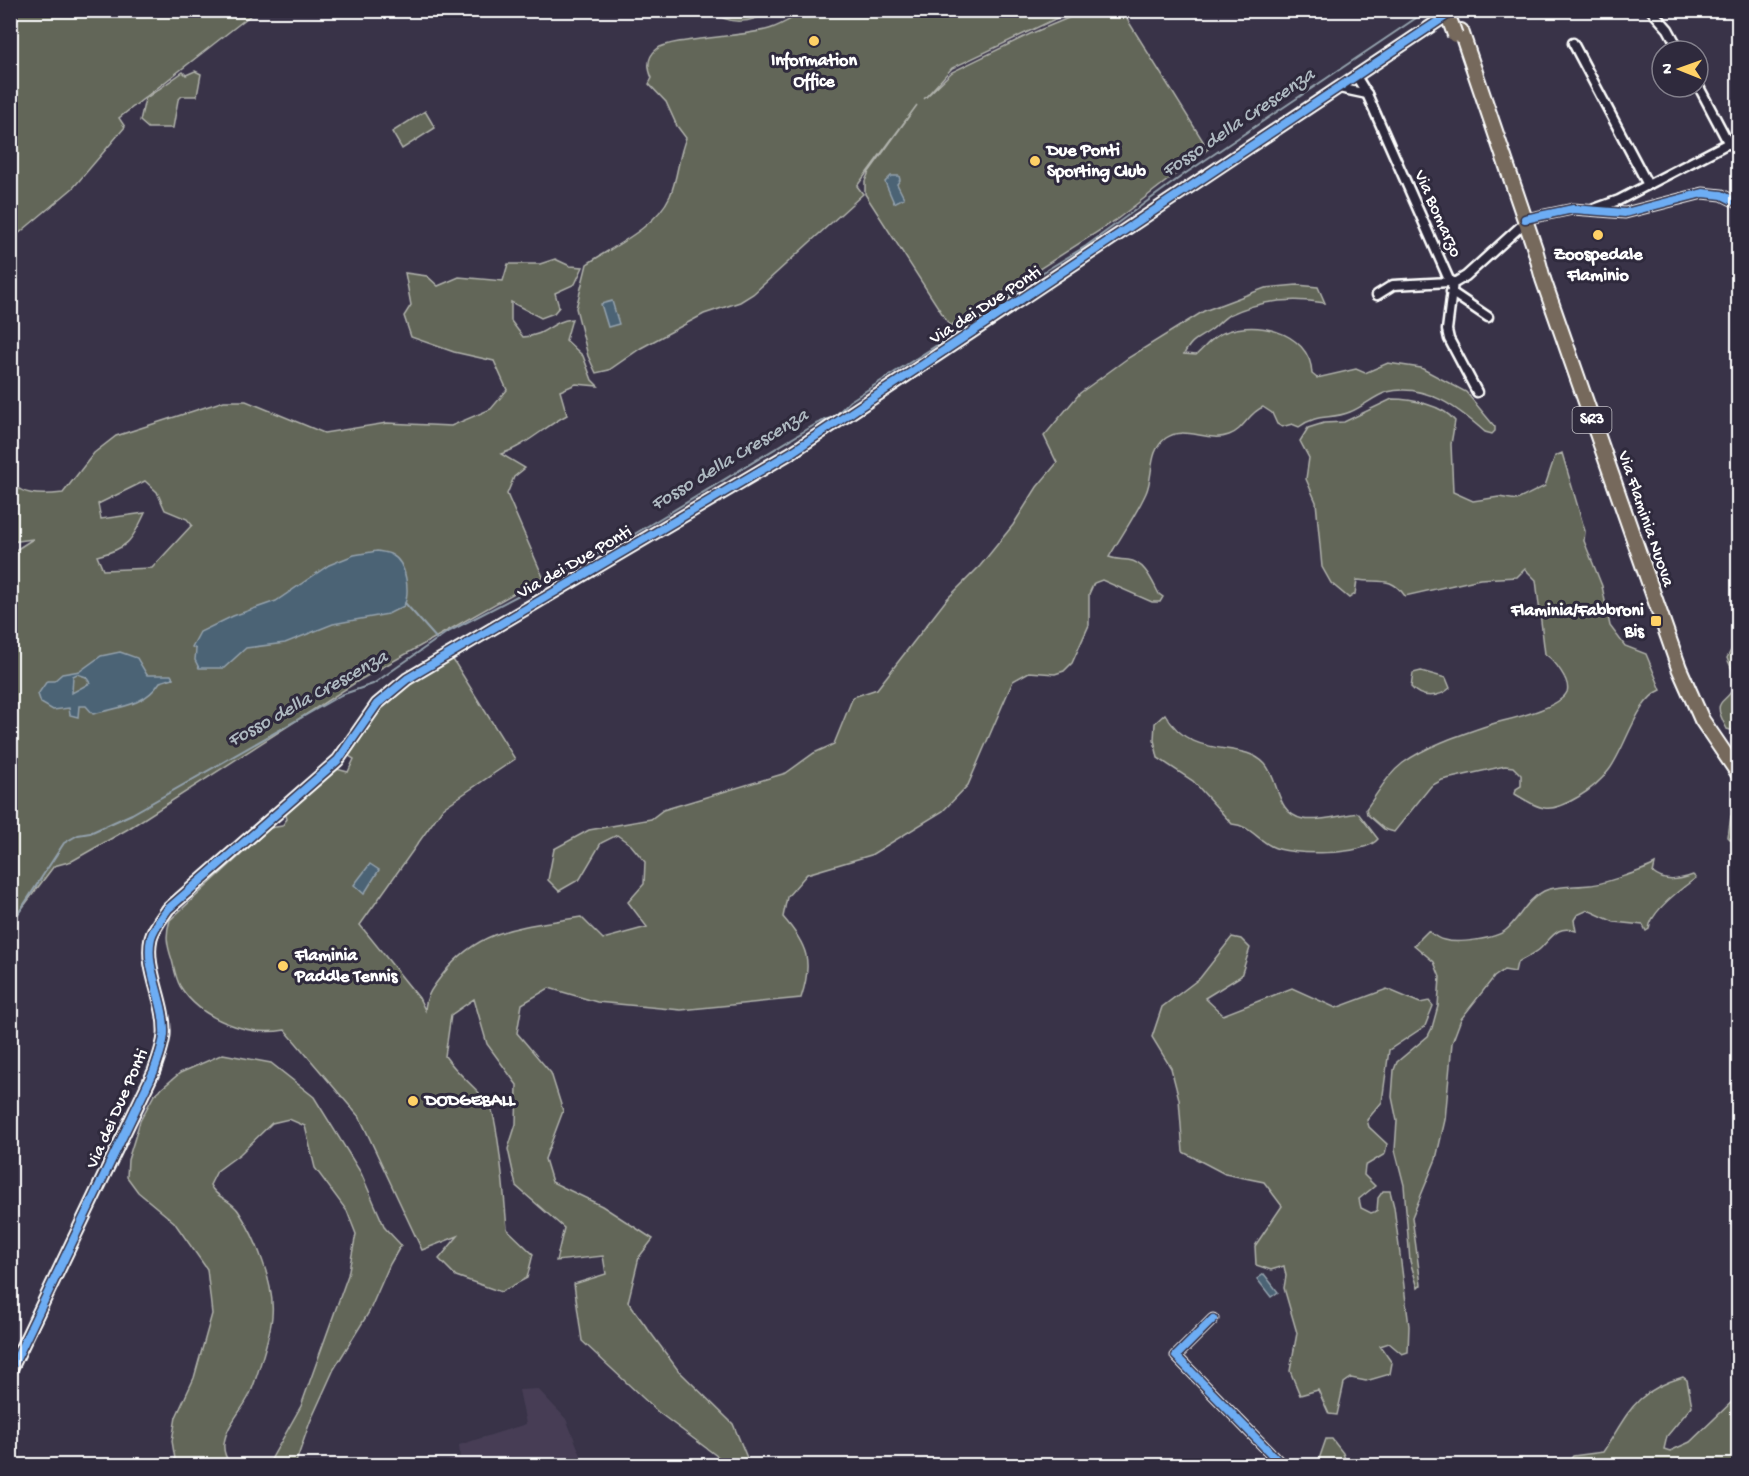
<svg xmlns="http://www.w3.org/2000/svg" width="1749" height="1476" font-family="'Gochi Hand',sans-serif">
<rect width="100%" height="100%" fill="#393348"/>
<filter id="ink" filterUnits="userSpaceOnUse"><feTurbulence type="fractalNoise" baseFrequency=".0167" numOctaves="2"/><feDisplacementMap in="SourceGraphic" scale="12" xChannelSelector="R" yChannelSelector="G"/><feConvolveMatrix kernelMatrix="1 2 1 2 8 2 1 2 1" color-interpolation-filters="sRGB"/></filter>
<g filter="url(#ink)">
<polygon fill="#463e55" points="538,1389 566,1419 585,1465 435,1465 460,1457 459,1445 526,1424 519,1390"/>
<g fill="#626658" stroke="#b0b2ac" stroke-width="1.5" fill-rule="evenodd">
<polygon points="11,10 256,10 256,11 119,118 125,127 73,188 11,240"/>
<path d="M710 11H772C750 23 731 26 710 11Z"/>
<path d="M806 11H1072L952 68 924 99 952 72 1030 34 1085 11H1122L1208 149 1116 220 950 326 865 194V181L869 172 917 105 857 186 863 194 753 294 740 302 704 314 641 348 609 370 596 373 588 356 576 308 587 264C614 246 656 227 670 196 678 177 678 157 686 138L677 126 666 102 649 84 652 78C647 67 647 57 657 49 669 38 748 37 772 28 784 24 795 16 806 11Z"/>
<polygon points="195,71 201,74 197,96 182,96 178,100 173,128 148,128 140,121 145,99 183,72 186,75"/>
<polygon points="425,111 435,128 402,149 392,132"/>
<path d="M555 259 570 266 583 267 575 284 555 293 559 307 554 313 541 318 511 302V321L523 337C549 335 549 322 572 319L566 340 583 356 592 380 598 386 576 384 560 391 567 415C544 427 526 446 501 454L525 468 514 477 507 494 543 577 358 681 128 829 72 861 54 866 11 923V553L33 539 11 542 10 474C13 498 45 495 63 493L94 453 116 436 224 401H246L324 433 387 423 451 426 491 409 507 390 494 361 454 352 411 337 404 316 411 305 405 273 427 276 438 286 459 277 503 281 508 264H540ZM145 481 157 492 165 510 187 519 192 525 152 568 103 570 97 556C127 549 132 541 145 513L101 519 98 504Z"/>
<path d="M1297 285 1318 287 1325 303C1292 297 1259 301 1229 315 1222 319 1217 326 1211 330 1197 340 1193 338 1184 354L1196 355C1203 349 1209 341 1217 336 1249 317 1311 330 1312 374L1317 378 1356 369 1365 373 1388 363 1421 368 1466 392 1495 427V431L1492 434 1485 432C1459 409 1425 382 1387 392 1374 396 1363 407 1350 412 1331 420 1317 413 1299 427L1292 424 1282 427 1277 424 1272 413 1263 407C1248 413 1244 430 1229 435 1208 443 1184 425 1166 438 1148 451 1154 475 1146 493 1136 515 1121 536 1109 557 1117 560 1120 559 1128 560 1145 562 1152 581 1159 594L1163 597 1160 602H1152L1102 580 1094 583 1089 594V625L1072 663 1064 671 1055 674 1029 672 1013 681 968 785 943 811 871 855 807 874 787 897 783 917C808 946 813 962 801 998L681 1010 597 1002 549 988 522 1004 517 1033 551 1073 563 1111 545 1159 552 1182 602 1206 653 1239 639 1257 628 1302 678 1370 733 1424 750 1465H729L658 1412 582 1341 574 1284 606 1274 603 1256 556 1261 564 1228 516 1186 508 1149 516 1124 517 1085 487 1044 474 999 451 1015 445 1056C459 1076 476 1087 489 1104 499 1117 505 1208 507 1229L533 1254 527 1278 501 1292 456 1276 439 1259 458 1236 422 1250 360 1118 285 1030C248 1037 200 1019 180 986 176 979 174 968 172 960 167 945 165 935 170 920L270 828 282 826 287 819 285 811 333 768 348 772 354 759 349 756 382 705 395 692 452 658 515 759 443 808 360 925 419 998 425 1010C426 994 434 986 443 974 481 926 524 927 581 917L603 939 647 927 628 902 644 884 645 862 631 845 617 835 601 843 580 879 559 891 548 880 554 849 589 830 651 819 663 810 786 773 814 753 834 744 853 697 877 689 947 599 980 566 1013 525 1037 487 1057 463 1044 436 1080 393 1128 358 1204 311 1265 288Z"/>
<path d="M1392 399C1411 399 1443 405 1455 421L1451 444 1453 492 1473 501 1499 497 1517 500 1545 486 1555 456 1562 453 1585 531 1584 541 1602 586 1610 626 1625 646 1646 654 1661 690C1636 700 1626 748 1609 770 1600 782 1590 790 1578 797 1549 814 1543 811 1515 794L1516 789 1521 786V775L1513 767 1505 766 1442 780 1431 786 1394 832 1384 829 1367 814 1366 809C1378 793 1387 775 1403 763 1428 745 1463 734 1492 724 1509 719 1559 709 1567 692 1571 681 1554 660 1545 654L1536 580 1525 569 1517 577 1480 579 1405 596C1391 576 1380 583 1357 580L1355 594 1349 598 1331 583 1322 567 1316 502 1306 479 1309 458 1300 441 1308 428 1324 423 1344 422Z"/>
<path d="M1738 637V732L1727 729C1707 693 1731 708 1735 680 1735 673 1729 664 1727 658Z"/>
<path d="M1421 671 1446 678 1450 688C1439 698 1421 699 1411 687L1413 673Z"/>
<path d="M1165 714C1193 763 1241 738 1265 764 1280 781 1275 813 1303 819 1317 822 1342 815 1358 813L1378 839C1365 856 1289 856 1271 846 1257 839 1249 825 1232 824L1193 781 1158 758 1154 740 1155 723Z"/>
<polygon points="1738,813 1738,845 1735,844 1728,837 1731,816"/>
<path d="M1655 864 1653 873C1665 883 1679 880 1693 875L1696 878C1682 888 1650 912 1649 929L1646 931 1643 925 1614 922 1588 910 1577 915 1574 920 1576 931C1557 925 1553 936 1541 948 1535 954 1524 958 1517 963L1515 972 1504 970 1494 977 1461 1019 1452 1043 1445 1120 1436 1159 1412 1217 1421 1285 1418 1288 1410 1261 1404 1185 1395 1150 1397 1121 1392 1097 1394 1070 1397 1062 1428 1036 1432 1028 1438 1006 1440 977 1434 962 1414 945 1428 931C1433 935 1438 939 1444 940 1457 944 1496 939 1506 930 1520 918 1526 900 1544 891 1558 885 1575 887 1590 885 1600 885 1647 869 1655 864Z"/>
<polygon points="1232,937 1241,939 1250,948 1241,976 1205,998 1223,1015 1292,988 1336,1008 1387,989 1420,1003 1429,1001 1433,1006 1425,1026 1389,1050 1382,1102 1367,1120 1369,1127 1387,1144 1385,1154 1365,1166 1364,1175 1375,1186 1359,1199 1361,1208 1371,1213 1377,1211 1378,1198 1383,1191 1390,1191 1394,1207 1409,1326 1408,1352 1402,1354 1389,1343 1380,1346 1392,1363 1390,1374 1366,1381 1351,1378 1344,1383 1337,1415 1329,1414 1318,1390 1300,1395 1290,1371 1297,1333 1284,1288 1286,1276 1284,1266 1271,1270 1256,1265 1255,1246 1282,1206 1264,1182 1225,1174 1183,1152 1179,1099 1171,1068 1152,1037 1162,1007 1200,978"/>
<path d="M223 1054 271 1063 314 1097 361 1173 385 1228 401 1245 390 1264 369 1312 334 1369 310 1422 295 1465H268L301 1406 348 1275 356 1234 347 1211 315 1168 305 1126 289 1119 272 1123 240 1154 217 1171 210 1185C216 1198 232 1200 239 1212 256 1238 275 1285 272 1316 271 1332 256 1381 249 1396 241 1412 226 1426 224 1444 223 1453 227 1459 231 1465H176L172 1441 176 1417 194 1378 212 1314 207 1269 174 1222 138 1192 127 1177 128 1160 140 1121 154 1095 180 1073Z"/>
<path d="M1683 1377 1687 1380 1692 1406 1667 1436 1664 1449 1670 1451 1690 1442 1738 1396V1465H1566L1573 1456 1603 1452C1629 1413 1633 1392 1683 1377Z"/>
<polygon points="1326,1439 1332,1439 1343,1453 1347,1465 1317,1465"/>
</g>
<g fill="#4b6375" stroke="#93a1ac" stroke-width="1.5" fill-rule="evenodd">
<polygon points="891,176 899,176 900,180 897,184 904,198 894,203 885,182"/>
<polygon points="612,301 619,324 608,327 601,304"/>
<path d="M377 551C381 552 388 552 392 555 407 563 410 592 404 606L388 614 333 624 285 643 246 648 224 668H199L195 660 196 649 192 647 200 632 233 616 276 601 329 565 354 555Z"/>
<path d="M120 652 137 658 147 675H171L173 678 160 682C145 706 119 707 93 714L86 706H79L78 717 70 715 69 708 53 710 41 703 38 694 47 681H54L62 674 80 671 101 656ZM77 674 86 677 90 683 72 693 73 676Z"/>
<polygon points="370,864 379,870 364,894 354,885"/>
<polygon points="1264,1274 1278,1292 1271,1297 1257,1279"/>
</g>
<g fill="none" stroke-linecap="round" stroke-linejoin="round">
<g stroke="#93a1ac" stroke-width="2">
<polyline points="405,603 437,639"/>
<polyline points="10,926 64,843 78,835 90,833 132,814 341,695 373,684 446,633 623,541 816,424 835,416 850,401 996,307 1032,279 1086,246 1186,173 1428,10"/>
</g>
<defs>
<g id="minor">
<polyline points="1651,10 1668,29 1680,51"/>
<polyline points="1573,43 1648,185"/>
<polyline points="1356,76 1367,94 1450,282 1456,282 1466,276 1521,226"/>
<polyline points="1698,85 1729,144"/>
<polyline points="1339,88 1367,94"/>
<polyline points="1594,209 1619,200 1738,138"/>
<polyline points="1525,219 1573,209 1625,213 1703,193 1722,195 1738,203"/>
<polyline points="1453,282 1447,330 1449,339 1477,392"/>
<polyline points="1451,292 1488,317"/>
<polyline points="1377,295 1393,285 1450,282"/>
<polyline points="1213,1319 1176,1356 1283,1466"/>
</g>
<path id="tertiary" d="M10 1372 154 1071C158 1059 163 1047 164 1035 166 1002 144 969 151 938 154 927 162 918 168 909L338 760 377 704 407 679 792 452 1455 10"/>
<polyline id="primary" points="1461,31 1535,249 1543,279 1679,668 1702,720 1738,773"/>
</defs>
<use href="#minor" stroke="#fff" stroke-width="13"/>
<use href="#tertiary" stroke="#fff" stroke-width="15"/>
<use href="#primary" stroke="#fff" stroke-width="18"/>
<use href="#minor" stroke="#2f2a3d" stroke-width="8"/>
<use href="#tertiary" stroke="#2f2a3d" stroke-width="10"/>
<use href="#primary" stroke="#76695c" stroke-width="14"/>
<defs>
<polyline id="primary-bridge" points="1446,10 1455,35"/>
</defs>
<use href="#primary-bridge" stroke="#fff" stroke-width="18" stroke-linecap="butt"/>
<use href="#primary-bridge" stroke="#76695c" stroke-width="14"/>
<defs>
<g id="cycleway">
<polyline points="1525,219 1573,209 1625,213 1703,193 1722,195 1738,203"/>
<polyline points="1213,1319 1176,1356 1283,1466"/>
<path d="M10 1372 154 1071C158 1059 163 1047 164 1035 166 1002 144 969 151 938 154 927 162 918 168 909L338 760 377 704 407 679 792 452 1455 10"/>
</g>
</defs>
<use href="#cycleway" stroke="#2f2a3d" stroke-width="11"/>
<use href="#cycleway" stroke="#6dadf4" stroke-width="8"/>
</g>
</g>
<g fill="#ffd166" stroke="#2f2a3d" stroke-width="2">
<circle cx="814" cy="41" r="6"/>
<circle cx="1035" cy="161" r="6"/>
<circle cx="1598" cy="235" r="6"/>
<rect x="1650" y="615" width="12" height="12" rx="3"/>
<circle cx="283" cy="966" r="6"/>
<circle cx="413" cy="1101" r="6"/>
</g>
<g text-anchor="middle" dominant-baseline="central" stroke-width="6" stroke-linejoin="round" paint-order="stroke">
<rect fill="#2f2a3d" stroke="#c1bfc5" stroke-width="1.5" x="1572.5" y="407" width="39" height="26" rx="4.5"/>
<g font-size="16" font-weight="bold" fill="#fff">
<text x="1592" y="420">SR3</text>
</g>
<g font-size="18" font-weight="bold" fill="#fff" stroke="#2f2a3d" text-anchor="start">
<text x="814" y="61" text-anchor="middle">Information<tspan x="814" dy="21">Office</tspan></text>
<text x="1047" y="151">Due Ponti<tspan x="1047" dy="21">Sporting Club</tspan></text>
<text x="1598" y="255" text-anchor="middle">Zoospedale<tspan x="1598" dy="21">Flaminio</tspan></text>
<text x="1644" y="611" text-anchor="end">Flaminia/Fabbroni<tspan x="1644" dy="21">Bis</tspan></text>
<text x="295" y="956">Flaminia<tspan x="295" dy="21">Paddle Tennis</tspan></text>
<text x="425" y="1101">DODGEBALL</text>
</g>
<g font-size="18" fill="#fff" stroke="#2f2a3d">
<text transform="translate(1437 214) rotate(66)">Via Bomarzo</text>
<text transform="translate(986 306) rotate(-33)">Via dei Due Ponti</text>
<text transform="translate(1645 519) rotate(71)">Via Flaminia Nuova</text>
<text transform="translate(575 563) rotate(-30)">Via dei Due Ponti</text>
<text transform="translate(118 1109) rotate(-66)">Via dei Due Ponti</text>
</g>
<g font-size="20" font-style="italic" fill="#aeb9c1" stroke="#2f2a3d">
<text transform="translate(1239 124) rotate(-34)">Fosso della Crescenza</text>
<text transform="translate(730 461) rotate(-31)">Fosso della Crescenza</text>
<text transform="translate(308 700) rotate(-29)">Fosso della Crescenza</text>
</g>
</g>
<rect width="1749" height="1476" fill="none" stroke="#2f2a3d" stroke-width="36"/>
<rect x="18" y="18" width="1713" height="1440" fill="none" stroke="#fff" stroke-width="2" filter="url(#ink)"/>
<g transform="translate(1680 69) rotate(271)"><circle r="28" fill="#2f2a3d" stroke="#827f8b" stroke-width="1.5"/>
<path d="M0-4.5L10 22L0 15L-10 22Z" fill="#ffd166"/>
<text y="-9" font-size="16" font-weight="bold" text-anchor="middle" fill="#ffffff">N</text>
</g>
</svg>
